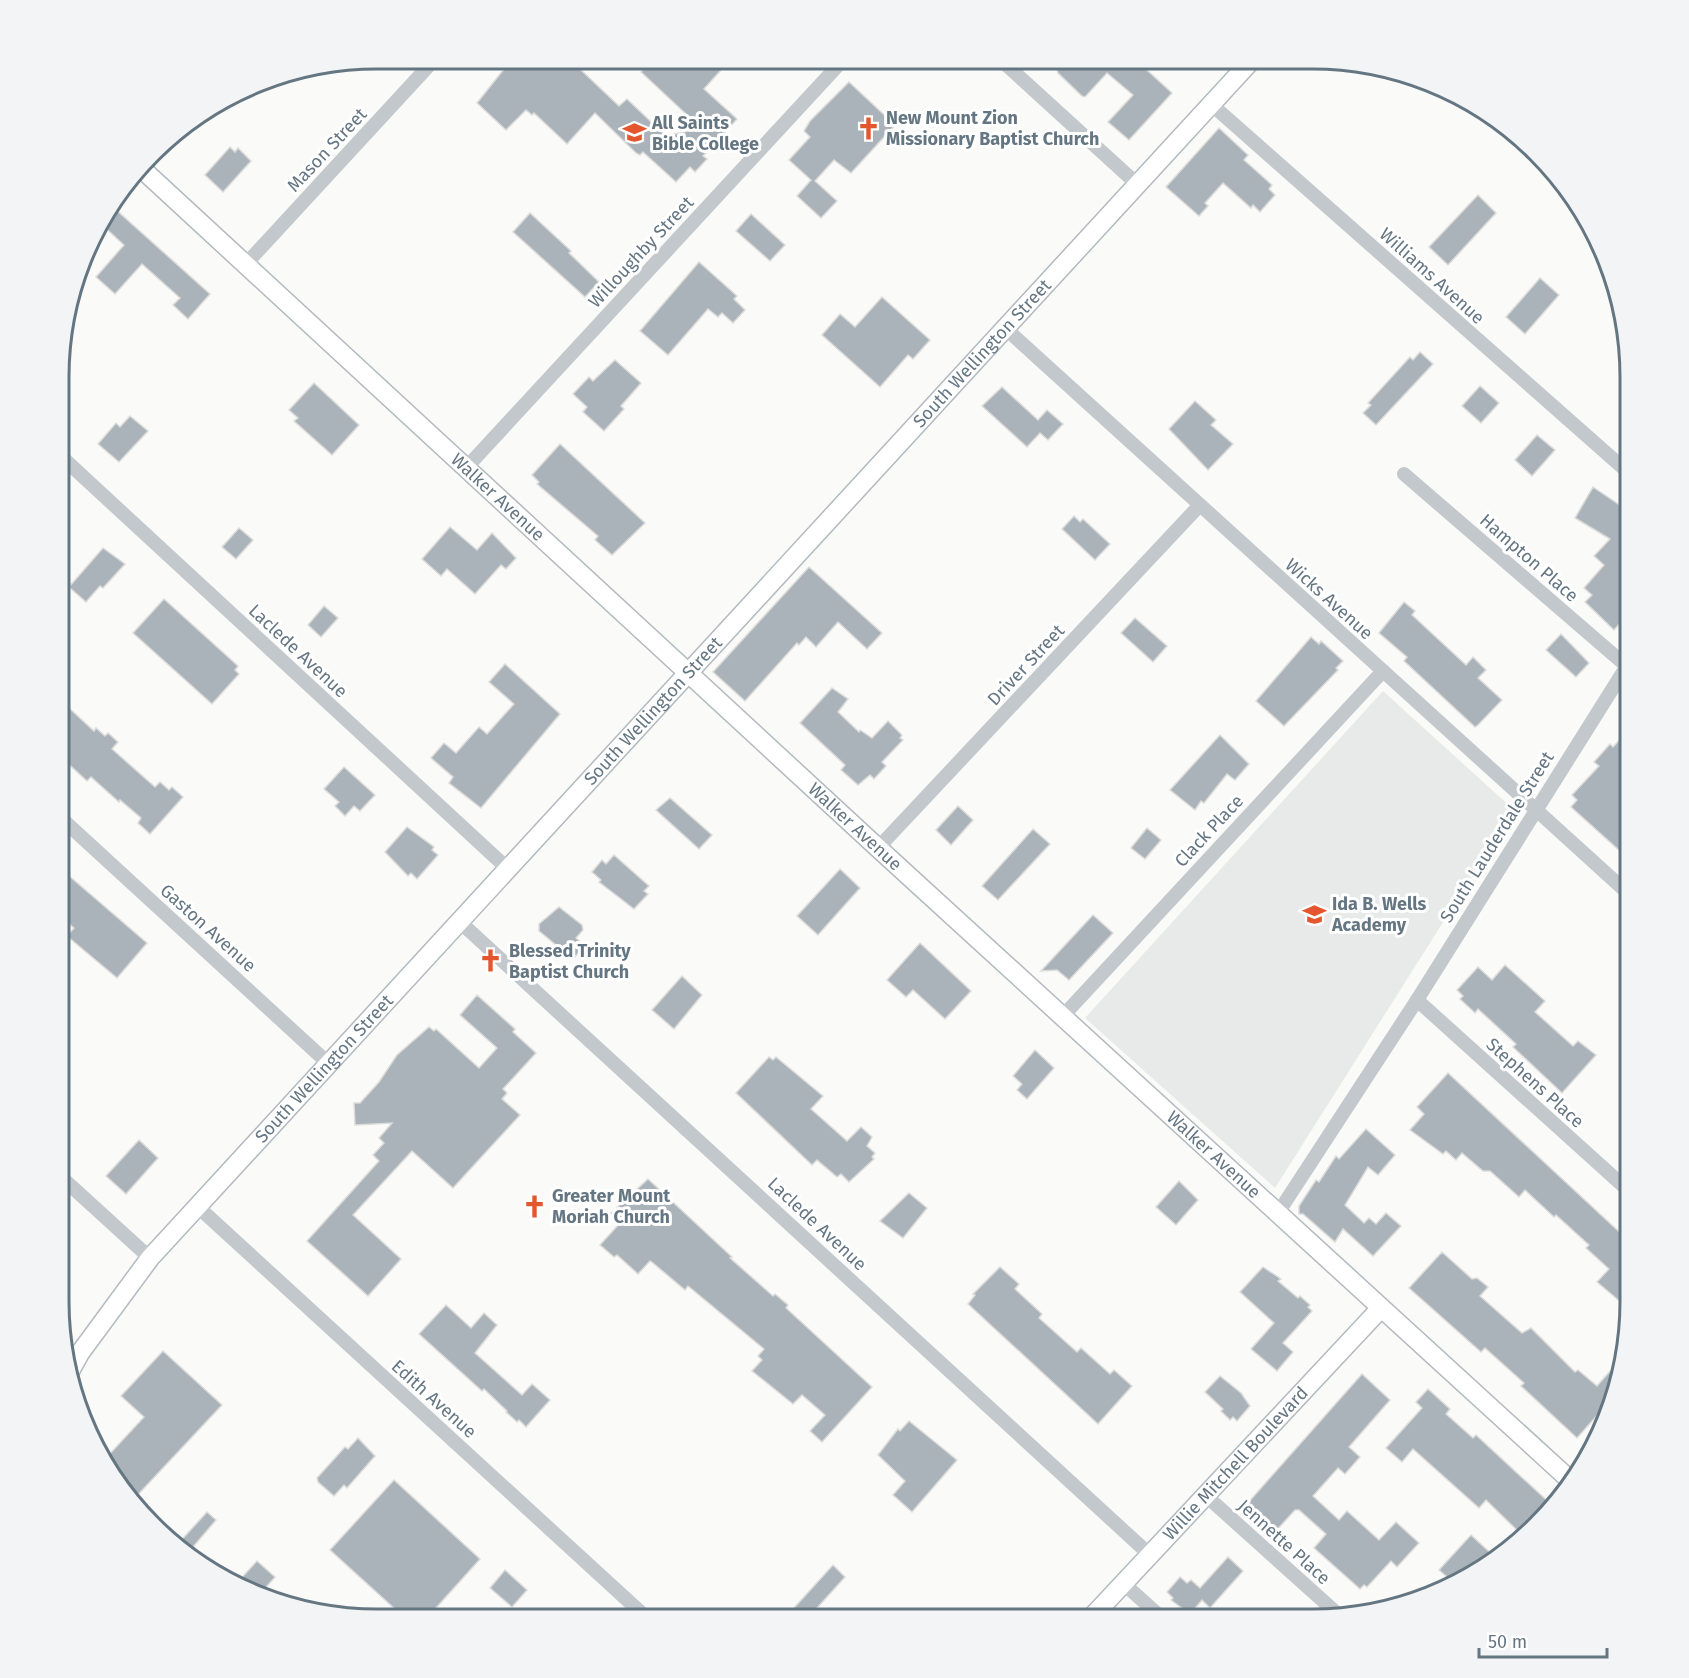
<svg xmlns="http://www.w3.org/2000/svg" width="1689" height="1678" font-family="'Fira Sans',sans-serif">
<rect width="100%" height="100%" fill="#fafaf8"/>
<polygon fill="#e8e9e9" points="1383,691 1514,810 1275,1188 1085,1018"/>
<g fill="#aab3b9" stroke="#dcdcda" stroke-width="1.5">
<polygon points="512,59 591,59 581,70 619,106 627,99 666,136 701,128 641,72 646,66 646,59 731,59 704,89 737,119 703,156 707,159 695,172 690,167 676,182 643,152 640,155 636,153 595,113 567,144 534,113 532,115 526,110 506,130 477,103"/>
<polygon points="1066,60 1137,61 1172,93 1129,140 1108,122 1133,95 1107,73 1085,97 1082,96 1058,73 1057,70"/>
<polygon points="849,82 895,125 851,173 834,160 815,181 837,201 821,218 797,196 811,180 789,160 810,137 804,131 810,121"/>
<polygon points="1219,128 1248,155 1244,160 1272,185 1269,189 1275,195 1260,212 1253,205 1251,208 1223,183 1205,203 1208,206 1199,216 1166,187"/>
<polygon points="230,147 235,152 238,148 251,161 223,192 205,175"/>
<polygon points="1478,195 1496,213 1448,265 1429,247"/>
<polygon points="110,207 113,210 114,208 210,294 188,319 173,305 180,298 142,264 115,294 96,277 124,245 99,222"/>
<polygon points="530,213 571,251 569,253 599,282 585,297 513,232"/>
<polygon points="751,214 785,245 770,261 736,231"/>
<polygon points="699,262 737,296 734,299 745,310 733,323 722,313 718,317 708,309 668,355 640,331"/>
<polygon points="1540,278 1559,295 1525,334 1506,317"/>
<polygon points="882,297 930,340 913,359 908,355 880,387 822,335 840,314 855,327"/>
<polygon points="1420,352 1433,364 1376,425 1363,413 1371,405 1368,403 1410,357 1413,360"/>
<polygon points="615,360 641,383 621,406 624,409 604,431 583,412 587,407 573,394 589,377 593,381"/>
<polygon points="314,383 359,425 332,455 294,421 298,418 289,410"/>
<polygon points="1480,386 1499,403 1481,423 1462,406"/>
<polygon points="1002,387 1038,420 1047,410 1063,424 1048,440 1040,433 1027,447 982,406"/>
<polygon points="1195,401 1216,420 1211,425 1233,444 1208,470 1169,429"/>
<polygon points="130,416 148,431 119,462 98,444 116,423 120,427"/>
<polygon points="1537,435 1555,450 1532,476 1515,460"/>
<polygon points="560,444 645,523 612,555 595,540 598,536 537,484 539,482 532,475"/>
<polygon points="1593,487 1630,512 1630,612 1614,630 1585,602 1592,595 1584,588 1604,565 1594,556 1610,539 1575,518"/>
<polygon points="1074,516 1080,522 1083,519 1110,544 1095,560 1062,529"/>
<polygon points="450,527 477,550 492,533 516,558 506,569 501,565 475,594 447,569 441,576 422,559"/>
<polygon points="239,528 253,540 236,559 222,547"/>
<polygon points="103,548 125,564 103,588 100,586 86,602 69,587"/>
<polygon points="809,567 882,633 867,649 838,622 816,647 806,637 799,645 797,643 745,701 713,672"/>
<polygon points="164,599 238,666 235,670 239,674 212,704 133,633"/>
<polygon points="1404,602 1415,611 1412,615 1466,665 1473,657 1486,670 1478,678 1502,700 1478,725 1475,727 1404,661 1407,657 1379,633"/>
<polygon points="324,606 338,618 321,637 308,625"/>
<polygon points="1135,618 1167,646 1153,662 1121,633"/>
<polygon points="1561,634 1589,663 1576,677 1546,650"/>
<polygon points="1311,637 1319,644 1321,641 1343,661 1336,668 1338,670 1284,726 1256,701"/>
<polygon points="505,664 560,714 481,808 449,783 453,777 431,758 444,743 456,753 479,727 487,734 514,704 489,682"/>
<polygon points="832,688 848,699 838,712 859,732 860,730 872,738 888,721 902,735 900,738 903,740 882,762 886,766 874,779 870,775 858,785 841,770 845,765 800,723"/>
<polygon points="69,708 94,731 96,728 105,736 108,733 118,742 112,749 155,787 160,782 169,790 172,787 183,797 150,834 138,823 141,818 120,800 119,802 91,777 87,781 62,758 62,715"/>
<polygon points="1630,729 1630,860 1571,807 1577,800 1572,795 1599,766 1594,762 1610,744 1613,747"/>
<polygon points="1220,735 1249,764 1235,780 1227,774 1204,803 1201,801 1195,810 1170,790"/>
<polygon points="344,767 375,795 360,811 354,806 345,816 335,806 339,802 324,789"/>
<polygon points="670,798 712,835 699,849 656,810"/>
<polygon points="958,806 973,820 951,845 936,830"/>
<polygon points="407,827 434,847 432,850 438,855 417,879 411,873 408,876 385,852"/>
<polygon points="1147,828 1161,840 1145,859 1131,848"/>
<polygon points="1033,829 1050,844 998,900 982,886"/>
<polygon points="614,855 649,886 644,891 648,894 634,909 599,882 601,880 592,872 602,860 606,864"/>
<polygon points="840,869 860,888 818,935 797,916"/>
<polygon points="68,875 147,943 117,978 67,936 74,928 61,917 62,882"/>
<polygon points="559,907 582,925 583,930 576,938 585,946 573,959 539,931 539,924"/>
<polygon points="1093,915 1113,933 1069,980 1057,970 1041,971"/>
<polygon points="920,943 971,991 945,1019 913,990 906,997 887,980"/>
<polygon points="1505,965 1545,1001 1535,1012 1573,1046 1578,1041 1596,1055 1562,1093 1513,1047 1516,1044 1478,1009 1475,1013 1460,999 1463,996 1457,990 1478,967 1492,980"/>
<polygon points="682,976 702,995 674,1029 652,1010"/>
<polygon points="477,995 515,1029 513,1032 536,1053 503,1089 507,1093 502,1099 520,1115 453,1188 412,1151 353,1215 401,1259 368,1296 307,1241 379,1161 373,1155 384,1143 379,1138 392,1123 355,1125 354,1103 360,1103 379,1082 397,1055 429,1027 434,1031 436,1029 479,1068 497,1048 460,1015"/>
<polygon points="1035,1050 1054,1068 1027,1099 1017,1090 1022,1084 1013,1076"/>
<polygon points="769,1057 773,1060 776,1057 823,1096 811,1109 847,1141 861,1127 872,1137 867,1146 875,1153 872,1157 874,1159 849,1182 841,1174 837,1177 817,1160 812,1165 736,1093"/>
<polygon points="1448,1073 1628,1240 1624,1245 1630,1251 1630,1310 1597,1282 1609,1269 1586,1248 1589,1245 1556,1215 1554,1217 1525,1190 1519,1197 1490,1171 1483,1171 1462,1153 1456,1160 1446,1151 1443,1154 1410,1130 1424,1114 1417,1107"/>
<polygon points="1366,1129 1395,1155 1378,1175 1368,1167 1345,1205 1364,1223 1369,1218 1376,1224 1386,1213 1401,1226 1373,1256 1343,1229 1335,1242 1303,1214 1299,1214 1299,1206 1316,1180 1319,1182 1336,1156 1339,1159"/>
<polygon points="139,1140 158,1158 126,1194 106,1176"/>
<polygon points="648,1179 732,1257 730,1258 773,1296 775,1294 788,1305 786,1308 872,1387 822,1442 810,1431 825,1415 802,1395 793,1404 752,1371 762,1360 758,1356 764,1349 688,1286 685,1290 653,1263 650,1261 638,1274 617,1255 614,1257 600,1245 620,1223 610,1214"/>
<polygon points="1179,1181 1198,1200 1176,1225 1156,1207"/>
<polygon points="909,1193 927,1208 903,1238 880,1221"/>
<polygon points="1442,1252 1472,1279 1477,1278 1488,1287 1480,1296 1522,1333 1531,1328 1575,1372 1578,1370 1597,1386 1619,1361 1608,1403 1577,1438 1521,1386 1524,1383 1485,1348 1481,1352 1409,1288"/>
<polygon points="1000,1267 1019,1284 1015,1289 1042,1314 1039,1318 1077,1352 1081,1348 1110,1374 1114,1370 1132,1386 1098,1424 968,1304 975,1295 973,1294"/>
<polygon points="1263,1267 1281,1279 1278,1281 1298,1298 1300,1296 1310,1305 1308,1307 1312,1311 1283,1343 1293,1352 1277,1371 1251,1349 1274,1323 1240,1292"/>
<polygon points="446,1305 471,1328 484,1313 497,1325 475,1353 522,1395 532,1384 550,1400 526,1427 519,1420 517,1422 506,1412 507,1411 484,1389 482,1391 419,1334"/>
<polygon points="163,1351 222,1405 131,1502 105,1459 144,1417 121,1396"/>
<polygon points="1362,1374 1390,1400 1349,1447 1360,1457 1345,1474 1338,1468 1313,1496 1339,1520 1347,1511 1379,1540 1396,1522 1419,1543 1397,1567 1391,1561 1367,1587 1364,1585 1360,1589 1314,1548 1326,1534 1299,1510 1295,1510 1275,1532 1246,1505"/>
<polygon points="1220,1376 1241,1393 1250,1406 1237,1421 1233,1417 1230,1420 1221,1411 1223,1409 1205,1392"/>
<polygon points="1428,1389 1450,1409 1446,1414 1473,1438 1476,1435 1554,1507 1524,1537 1486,1500 1479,1508 1413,1449 1402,1462 1386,1448 1422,1408 1416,1402"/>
<polygon points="909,1421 957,1460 912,1512 893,1495 905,1481 878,1455 898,1429 900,1431"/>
<polygon points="358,1438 375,1456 347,1488 344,1485 334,1496 318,1482 317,1478 345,1447 348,1449"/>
<polygon points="394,1480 480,1559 426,1619 406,1619 330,1550"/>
<polygon points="207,1512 216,1520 187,1554 176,1546"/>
<polygon points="1471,1535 1497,1559 1482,1566 1476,1561 1462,1577 1453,1582 1439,1570"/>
<polygon points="1228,1557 1243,1571 1210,1608 1202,1600 1190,1614 1171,1600 1173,1598 1167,1592 1180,1577 1187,1583 1191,1580 1200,1588"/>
<polygon points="257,1561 275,1577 261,1593 234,1586"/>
<polygon points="833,1565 845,1577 807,1619 784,1619"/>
<polygon points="505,1570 527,1590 512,1607 490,1588"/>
</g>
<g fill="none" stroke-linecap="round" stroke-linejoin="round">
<defs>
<g id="secondary">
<path id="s1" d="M142 169 878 848 1571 1481"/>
<path id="s2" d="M69 1373 80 1353 150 1258 1251 61"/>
<path id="s3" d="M1090 1619 1381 1308"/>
</g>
</defs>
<use href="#secondary" stroke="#b3babf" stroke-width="21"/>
<g stroke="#c3c8cc" stroke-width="14">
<polyline points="1001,60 1137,184"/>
<polyline points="1211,104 1630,474"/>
<polyline points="245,265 435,59"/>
<polyline points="1005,328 1630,895"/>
<polyline points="64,459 508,869"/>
<polyline points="466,468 843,60"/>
<polyline points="1404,474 1630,669"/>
<polyline points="62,819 329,1064"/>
<polyline points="878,848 1199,506"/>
<polyline points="460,922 1149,1554"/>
<polyline points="1417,1000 1630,1192"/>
<polyline points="1062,1017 1383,671"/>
<polyline points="60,1176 150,1258"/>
<polyline points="197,1206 648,1619"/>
<polyline points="1278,1213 1417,1000 1630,661"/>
<polyline points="1204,1494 1341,1617"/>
<polyline points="1123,1583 1163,1619"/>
</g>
<use href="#secondary" stroke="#fff" stroke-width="18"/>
</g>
<defs>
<symbol id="church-bare" viewBox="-9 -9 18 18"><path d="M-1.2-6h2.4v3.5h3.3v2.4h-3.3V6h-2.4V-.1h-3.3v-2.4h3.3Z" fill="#e4572e" stroke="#fff" stroke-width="2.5" paint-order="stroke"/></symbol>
<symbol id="school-bare" viewBox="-9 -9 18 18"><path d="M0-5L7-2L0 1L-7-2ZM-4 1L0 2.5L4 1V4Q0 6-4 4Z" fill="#e4572e" stroke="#fff" stroke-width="2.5" paint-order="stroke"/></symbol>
</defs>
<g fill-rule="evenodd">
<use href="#church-bare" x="852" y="112" width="33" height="33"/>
<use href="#school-bare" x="618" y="116" width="33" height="33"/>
<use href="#school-bare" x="1298" y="898" width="33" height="33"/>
<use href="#church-bare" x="474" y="944" width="33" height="33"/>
<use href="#church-bare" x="518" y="1190" width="33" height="33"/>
</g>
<g text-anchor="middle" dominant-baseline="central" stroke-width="6" stroke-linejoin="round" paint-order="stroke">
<g font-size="18" font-weight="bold" fill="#657683" stroke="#fff" text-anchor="start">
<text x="886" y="118">New Mount Zion<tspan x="886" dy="21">Missionary Baptist Church</tspan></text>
<text x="652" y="123">All Saints<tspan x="652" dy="21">Bible College</tspan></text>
<text x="1332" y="904">Ida B. Wells<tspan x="1332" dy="21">Academy</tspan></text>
<text x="509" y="951">Blessed Trinity<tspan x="509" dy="21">Baptist Church</tspan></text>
<text x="552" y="1196">Greater Mount<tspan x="552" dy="21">Moriah Church</tspan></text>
</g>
<g font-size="18" fill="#657683" stroke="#fff">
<text transform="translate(327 150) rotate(-47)">Mason Street</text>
<text transform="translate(641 252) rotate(-47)">Willoughby Street</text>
<text transform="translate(1432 276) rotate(42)">Williams Avenue</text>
<text stroke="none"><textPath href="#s2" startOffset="1370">South Wellington Street</textPath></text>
<text stroke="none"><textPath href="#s1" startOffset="484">Walker Avenue</textPath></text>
<text transform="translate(1529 558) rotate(41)">Hampton Place</text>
<text transform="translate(1329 599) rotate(42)">Wicks Avenue</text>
<text transform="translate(298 651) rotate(43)">Laclede Avenue</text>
<text transform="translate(1026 665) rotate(-47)">Driver Street</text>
<text stroke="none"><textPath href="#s2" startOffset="884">South Wellington Street</textPath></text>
<text stroke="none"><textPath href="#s1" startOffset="970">Walker Avenue</textPath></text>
<text transform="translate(1209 831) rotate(-47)">Clack Place</text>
<text transform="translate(1497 837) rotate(-58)">South Lauderdale Street</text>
<text transform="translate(208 928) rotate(42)">Gaston Avenue</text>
<text stroke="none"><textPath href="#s2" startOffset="398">South Wellington Street</textPath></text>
<text transform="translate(1535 1083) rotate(42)">Stephens Place</text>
<text stroke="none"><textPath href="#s1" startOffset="1456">Walker Avenue</textPath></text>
<text transform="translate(817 1224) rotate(43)">Laclede Avenue</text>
<text transform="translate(434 1399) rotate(42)">Edith Avenue</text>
<text stroke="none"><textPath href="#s3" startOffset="213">Willie Mitchell Boulevard</textPath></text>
<text transform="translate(1284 1542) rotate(42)">Jennette Place</text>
</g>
</g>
<path d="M0 0H1689V1678H0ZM377 69H1312A308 308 0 0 1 1620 377V1301A308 308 0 0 1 1312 1609H377A308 308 0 0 1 69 1301V377A308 308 0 0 1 377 69Z" fill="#f3f4f5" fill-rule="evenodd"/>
<path fill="none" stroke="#657683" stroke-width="3" d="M377 69H1312A308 308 0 0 1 1620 377V1301A308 308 0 0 1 1312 1609H377A308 308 0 0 1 69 1301V377A308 308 0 0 1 377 69Z"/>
<path d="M1479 1648v9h128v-9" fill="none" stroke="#657683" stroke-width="3"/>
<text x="1488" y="1648" font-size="18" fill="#657683" stroke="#ffffff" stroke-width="4.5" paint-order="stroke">50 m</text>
</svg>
